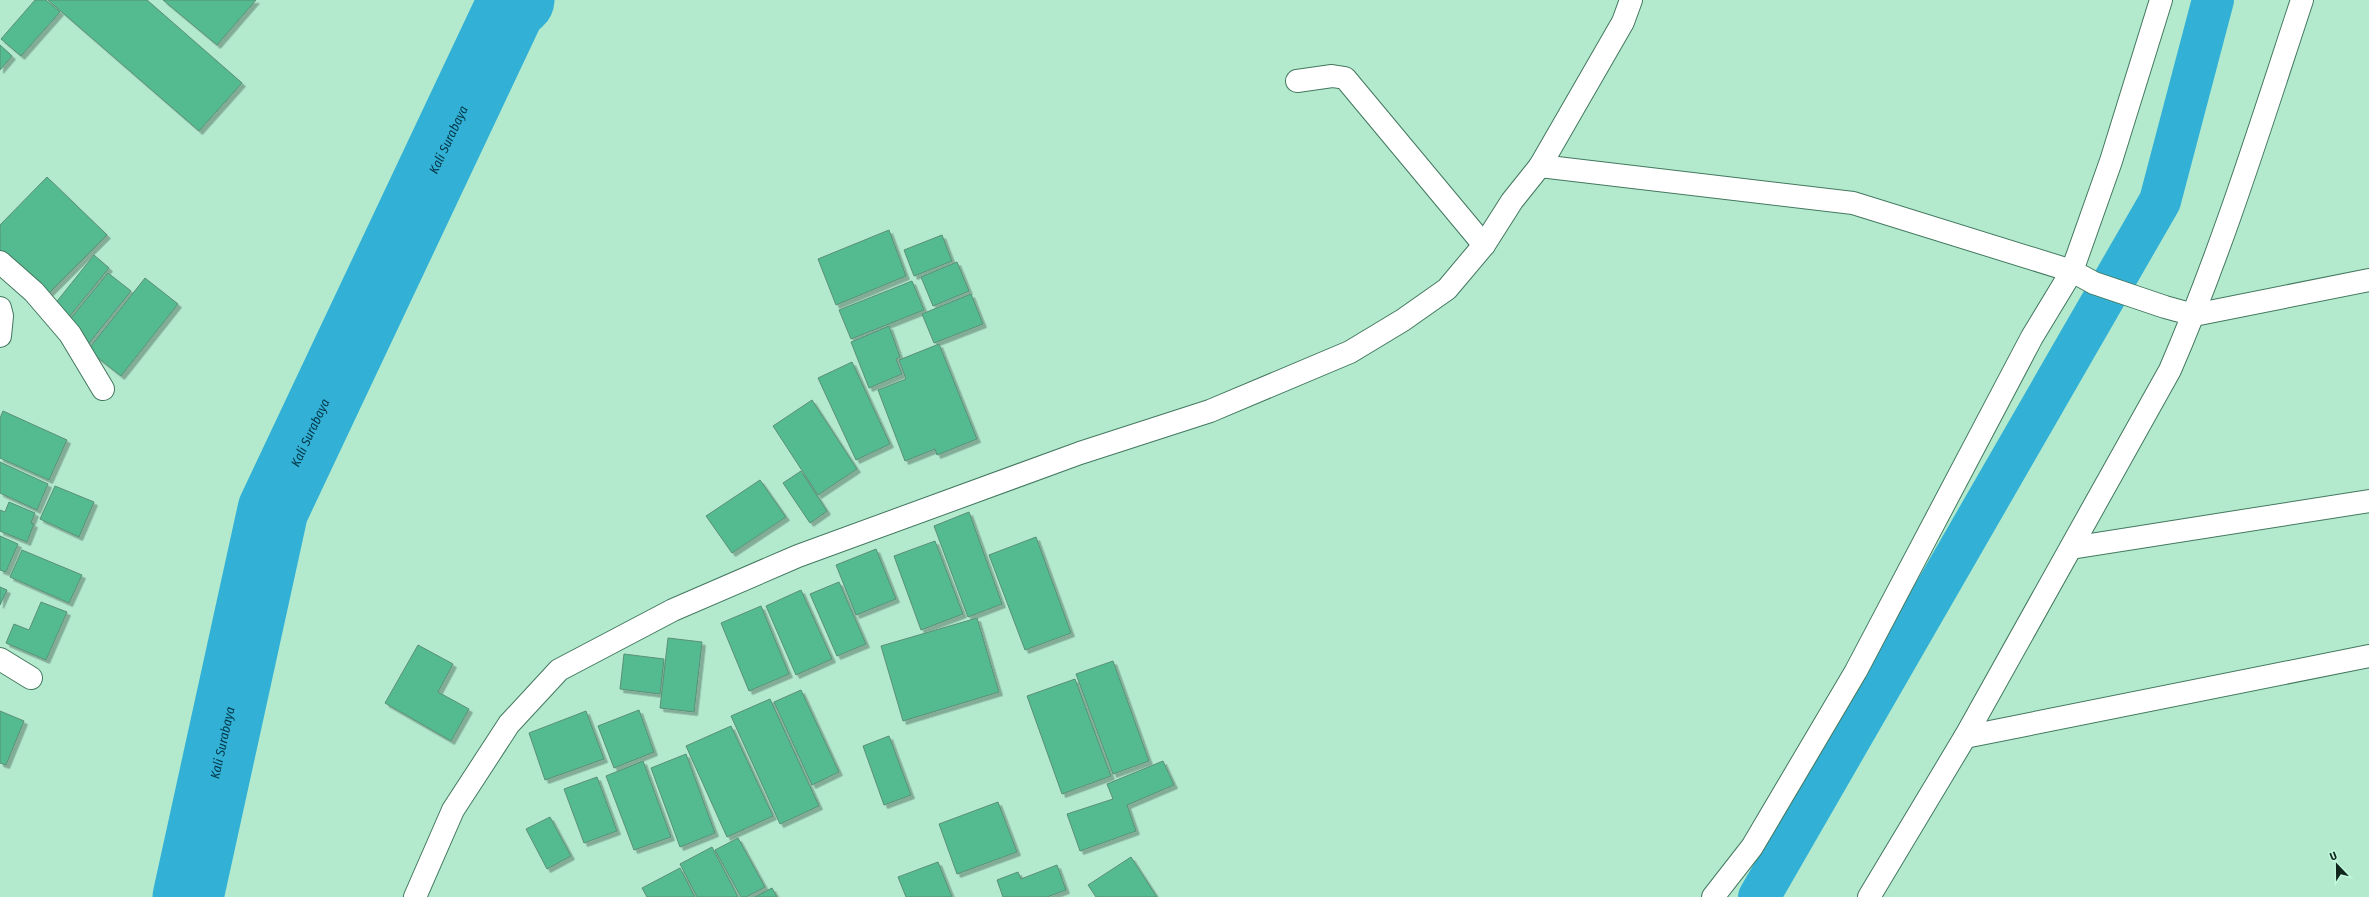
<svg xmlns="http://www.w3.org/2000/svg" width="2369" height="897" font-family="'Fira Sans Condensed',sans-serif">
<defs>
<filter id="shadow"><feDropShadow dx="3.5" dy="3.5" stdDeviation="0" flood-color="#0004"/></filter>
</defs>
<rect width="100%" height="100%" fill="#b3eace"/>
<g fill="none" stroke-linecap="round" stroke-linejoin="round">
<polyline stroke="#33b0d5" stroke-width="42" points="1759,897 2160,201 2213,0"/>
<path stroke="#33b0d5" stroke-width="71" id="s1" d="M188 897 273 510 510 8 519 0"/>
</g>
<g fill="#53bb8f" stroke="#5a8f76" filter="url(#shadow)">
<polygon points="35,0 46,0 60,12 21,56 1,39"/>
<polygon points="48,0 147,0 242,83 199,131"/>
<polygon points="163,0 256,0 217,45"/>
<polygon points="0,45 12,56 0,70"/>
<polygon points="47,177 107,235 47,295 0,250 0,225"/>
<polygon points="889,230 906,276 836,305 818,259"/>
<polygon points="942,235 952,261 914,276 904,250"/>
<polygon points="94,255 109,268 69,317 54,305"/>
<polygon points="957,262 969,291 933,306 921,277"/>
<polygon points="108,273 131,291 89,343 66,324"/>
<polygon points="145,278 178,304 121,376 88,350"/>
<polygon points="912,281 924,310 851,339 839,310"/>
<polygon points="971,294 983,324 934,343 922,314"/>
<polygon points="889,326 900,357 896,359 902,374 869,388 851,342"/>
<polygon points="939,344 977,439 937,455 935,449 905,461 878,390 906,379 899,360"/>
<polygon points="852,362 890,444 856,460 818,378"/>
<polygon points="812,400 857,469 818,495 773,426"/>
<polygon points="3,411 67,440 49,480 0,458 0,418"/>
<polygon points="0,462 48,484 37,510 0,493"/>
<polygon points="801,471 827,511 810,523 783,483"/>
<polygon points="760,480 786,517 732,553 706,516"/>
<polygon points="55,486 94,502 79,537 40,519"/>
<polygon points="9,502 35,513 31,523 34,524 27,542 0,531 0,510 5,512"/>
<polygon points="969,512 1002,604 968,617 934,526"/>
<polygon points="0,536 18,544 6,572 0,570"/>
<polygon points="1036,537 1071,633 1025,650 989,555"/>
<polygon points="935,541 963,614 921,630 894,556"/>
<polygon points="876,549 896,599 856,615 836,565"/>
<polygon points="22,550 82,575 69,603 10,577"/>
<polygon points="839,582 866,644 837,656 810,594"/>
<polygon points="0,587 7,590 0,605"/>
<polygon points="801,590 832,659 796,675 766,606"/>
<polygon points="41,602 67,612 46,660 6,643 14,624 29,630"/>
<polygon points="761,606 789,674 749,691 721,623"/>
<polygon points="977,618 999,692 903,721 881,646"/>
<polygon points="668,638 702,642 694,712 660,708"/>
<polygon points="418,645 453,664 438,692 469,709 451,741 385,703"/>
<polygon points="624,654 664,659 660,694 620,689"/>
<polygon points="1113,661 1149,761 1113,774 1076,674"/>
<polygon points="1075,679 1111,776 1062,794 1027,696"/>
<polygon points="801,690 839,772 812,785 774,702"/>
<polygon points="770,699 819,806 780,824 731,716"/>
<polygon points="639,710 654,752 614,768 598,726"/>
<polygon points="0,711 24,721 6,765 0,763"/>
<polygon points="586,711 604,759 545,780 529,733"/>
<polygon points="731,726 773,816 727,837 686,746"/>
<polygon points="889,736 911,795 884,805 863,746"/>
<polygon points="686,754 715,833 680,847 651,768"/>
<polygon points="643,761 671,837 634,850 606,776"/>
<polygon points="1163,761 1174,785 1127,805 1136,831 1080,851 1067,814 1113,799 1107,784"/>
<polygon points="597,777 617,831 584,843 564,789"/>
<polygon points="998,802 1017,852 957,874 939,824"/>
<polygon points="550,817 571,856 547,869 526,829"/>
<polygon points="738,838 765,887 746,897 741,897 715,850"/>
<polygon points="712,847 738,897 697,897 680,864"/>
<polygon points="1131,857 1157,897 1096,897 1088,885"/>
<polygon points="938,862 952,897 906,897 898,877"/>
<polygon points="1057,865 1066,890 1047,897 1003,897 997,880 1018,872 1021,879"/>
<polygon points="680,868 695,897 647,897 642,888"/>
<polygon points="772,888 777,897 755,897"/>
</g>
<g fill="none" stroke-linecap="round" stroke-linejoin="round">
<defs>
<polyline id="service" points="1297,81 1332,76 1345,78 1484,245"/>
<g id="minor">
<polyline points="1540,166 1853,203 2072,271 2094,283 2165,307 2194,315 2369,280"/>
<polyline points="0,262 34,292 70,334 103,389"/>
<polyline points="0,308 2,316 0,336"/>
<polyline points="2071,548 2369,501"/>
<polyline points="0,659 31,678"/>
<polyline points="1965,737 2369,656"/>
<polyline points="415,897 453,810 509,724 559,670 673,610 798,556 1080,453 1210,411 1350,352 1403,320 1447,289 1484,245 1512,201 1540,166 1623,22 1631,0"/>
<polyline points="1713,897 1752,847 1856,671 2032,337 2072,271 2111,161 2161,0"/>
<path d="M1869 897 1965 737 2170 370C2222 250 2261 124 2302 0"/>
</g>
</defs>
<use href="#service" stroke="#43785f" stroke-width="24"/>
<use href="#minor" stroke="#43785f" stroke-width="24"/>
<use href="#service" stroke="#fff" stroke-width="22"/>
<use href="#minor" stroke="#fff" stroke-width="22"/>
</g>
<g text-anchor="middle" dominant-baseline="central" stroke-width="3.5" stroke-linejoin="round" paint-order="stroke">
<g font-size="13" font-style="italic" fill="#003545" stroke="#c0f8dc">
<text stroke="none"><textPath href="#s1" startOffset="806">Kali Surabaya</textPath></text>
<text stroke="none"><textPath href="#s1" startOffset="482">Kali Surabaya</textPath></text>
<text stroke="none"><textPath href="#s1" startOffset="158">Kali Surabaya</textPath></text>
</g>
</g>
<g transform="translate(2337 865) rotate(338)" stroke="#c0f8dc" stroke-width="3" paint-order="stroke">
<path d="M0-3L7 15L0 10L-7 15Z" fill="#11271d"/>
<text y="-6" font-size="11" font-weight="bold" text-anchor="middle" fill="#11271d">U</text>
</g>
</svg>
